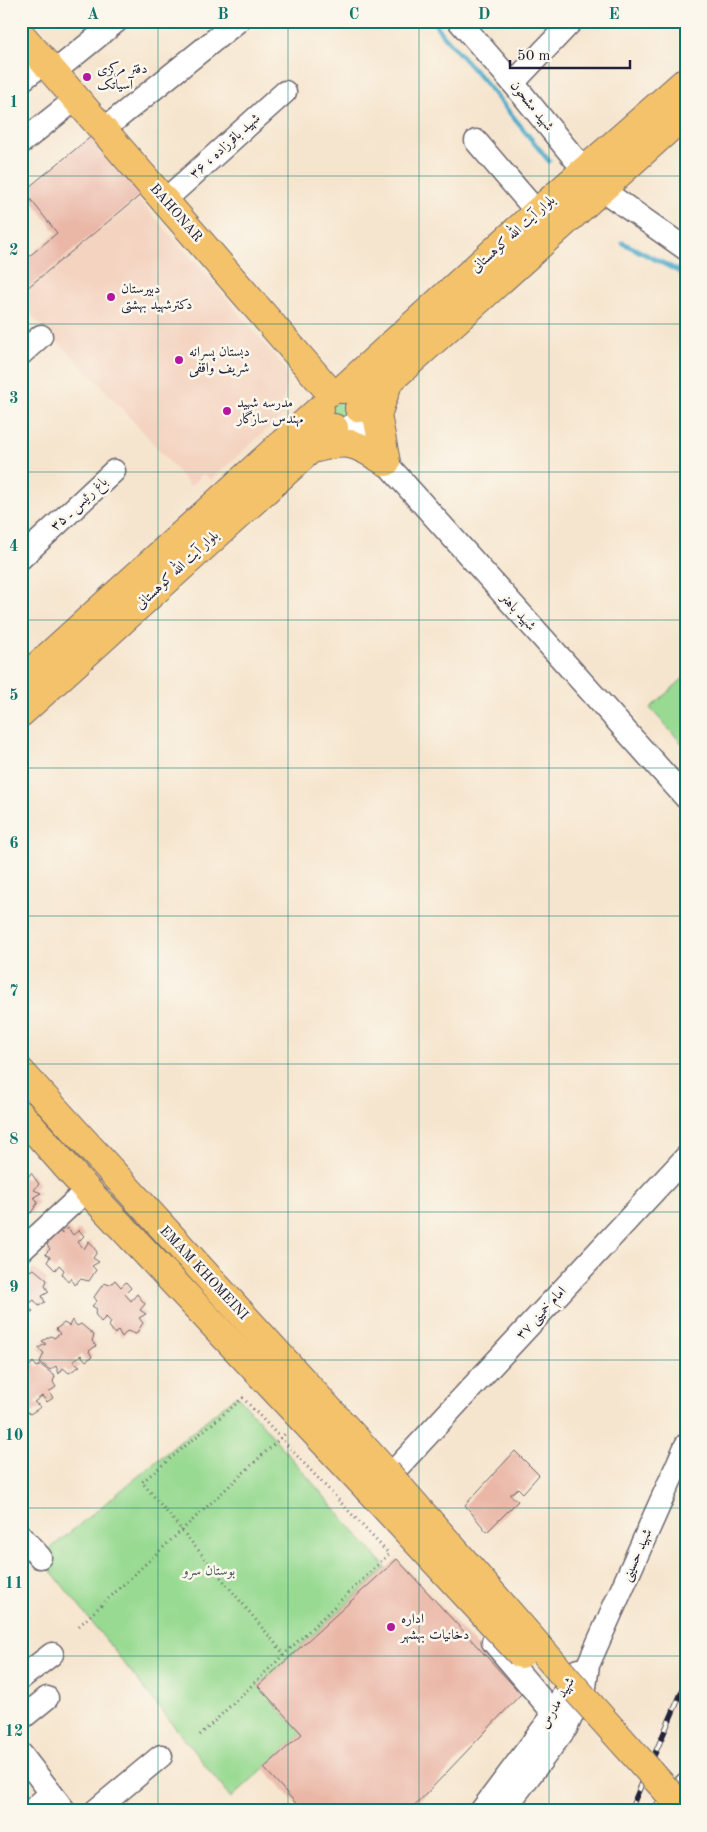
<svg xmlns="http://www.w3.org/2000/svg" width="707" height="1832" font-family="'Old Standard TT',Amiri,serif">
<rect width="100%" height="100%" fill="#fbf7ec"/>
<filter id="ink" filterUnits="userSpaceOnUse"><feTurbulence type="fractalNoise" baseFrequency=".02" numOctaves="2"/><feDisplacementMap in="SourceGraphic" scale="10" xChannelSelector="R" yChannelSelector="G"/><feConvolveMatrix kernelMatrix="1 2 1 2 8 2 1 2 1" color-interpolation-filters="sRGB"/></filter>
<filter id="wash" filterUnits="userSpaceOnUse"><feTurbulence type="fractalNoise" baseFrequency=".0096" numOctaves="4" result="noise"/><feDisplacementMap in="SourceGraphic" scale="20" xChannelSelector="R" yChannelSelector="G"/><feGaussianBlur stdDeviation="1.12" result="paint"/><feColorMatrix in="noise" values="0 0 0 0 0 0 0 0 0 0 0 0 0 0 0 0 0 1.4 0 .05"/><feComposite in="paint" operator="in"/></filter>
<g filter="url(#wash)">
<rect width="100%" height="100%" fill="#f6e5ce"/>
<polygon fill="#f4d3c0" points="138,199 215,284 286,370 287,381 281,409 285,413 211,480 203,474 190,486 145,434 103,388 33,317 21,300 21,293"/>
<g fill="#98da92" stroke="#5d7e66">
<polygon points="347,401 350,406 349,417 335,421 328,407 331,402"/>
<polygon points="686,676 686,748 650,708"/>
<polygon points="237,1395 386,1568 258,1686 302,1734 231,1798 40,1557"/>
</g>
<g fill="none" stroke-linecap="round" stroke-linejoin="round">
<g stroke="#4baaca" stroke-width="5">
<polyline points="433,21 443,35 483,80 549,161"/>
<polyline points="623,243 686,275"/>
</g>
</g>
<g id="blocks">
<g fill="#eab6a6">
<polygon points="93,135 143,193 21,293 21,263 57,233 24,191"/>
<polygon points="31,1173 39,1184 34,1190 41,1193 34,1197 38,1202 31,1213 21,1210 21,1175 26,1180"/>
<polygon points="68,1228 73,1235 79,1230 84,1236 78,1242 84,1249 89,1241 97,1252 93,1258 99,1262 92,1266 96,1270 89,1281 80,1279 75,1285 71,1278 68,1282 62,1274 64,1270 59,1265 55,1270 47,1262 50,1257 45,1254 50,1249 47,1245 57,1231 63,1233"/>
<polygon points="25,1266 29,1271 34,1269 47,1280 45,1286 49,1292 42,1296 45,1302 39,1306 34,1300 26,1306 33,1311 21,1319 21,1271"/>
<polygon points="115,1280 121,1287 126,1282 131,1288 125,1294 131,1301 137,1294 145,1304 140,1310 146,1314 139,1318 143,1323 136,1334 127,1331 122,1337 118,1330 115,1334 109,1326 111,1322 106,1317 101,1322 95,1314 97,1309 92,1306 97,1301 94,1297 104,1283 110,1285"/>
<polygon points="72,1320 77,1326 81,1324 94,1335 92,1341 96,1346 89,1351 92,1357 86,1361 81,1355 73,1361 80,1366 69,1373 63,1368 59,1374 56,1366 50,1370 40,1362 44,1353 38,1348 46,1344 42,1341 51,1336 54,1338 60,1334 56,1329 64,1323 69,1326"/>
<polygon points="33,1362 37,1367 41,1365 55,1376 53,1382 56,1387 49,1392 53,1398 47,1402 42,1396 34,1402 41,1407 30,1414 24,1409 21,1413 21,1366 25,1364 29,1367"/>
<polygon points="515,1451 539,1475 523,1493 518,1488 510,1495 518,1501 487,1532 465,1505"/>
<polygon points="397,1559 521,1694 410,1811 303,1811 264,1768 302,1734 258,1686"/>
</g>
</g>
</g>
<g filter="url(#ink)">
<use href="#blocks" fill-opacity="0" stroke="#6c666e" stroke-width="1"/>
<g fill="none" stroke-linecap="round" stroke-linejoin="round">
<defs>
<g id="minor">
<polyline points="459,21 513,83 584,170"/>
<polyline points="54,72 117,21"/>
<polyline points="21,81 45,62"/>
<polyline points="513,83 572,21"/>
<polyline points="104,129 238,21"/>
<polyline points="476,141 537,212"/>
<polyline points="21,143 77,98"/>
<polyline points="601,189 686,249"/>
<polyline points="165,200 285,92"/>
<polyline points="21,354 41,336"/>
<polyline points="352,425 686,798"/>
<polyline points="21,558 114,471"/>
<polyline points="21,1251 87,1190"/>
<polyline points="396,1469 686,1157"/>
<polyline points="21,1536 40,1557"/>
<polyline points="493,1642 566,1728"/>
<polyline points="21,1678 52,1654"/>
<polyline points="21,1719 47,1698"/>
<polyline points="21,1754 65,1811"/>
<polyline points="31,1811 51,1793"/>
<polyline points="95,1811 161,1756"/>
<polyline points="481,1811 554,1714 573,1673 578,1670"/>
<polyline points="503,1811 566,1728 585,1687 588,1665 686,1445"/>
<polyline points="664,1811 686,1784"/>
</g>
<g id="major">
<polyline points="21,35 330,392"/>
<polyline points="343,389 537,212 686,81"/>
<polyline points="359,408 686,113"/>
<path d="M309 450C350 439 351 441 386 462L377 415 388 383"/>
<polyline points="21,681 320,409"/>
<polyline points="21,713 334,428"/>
<polyline points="21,1072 387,1473"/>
<polyline points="21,1115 87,1190 367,1488"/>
</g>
</defs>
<use href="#minor" stroke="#6c666e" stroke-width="25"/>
<use href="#major" stroke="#6c666e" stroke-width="30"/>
<g stroke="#6c666e" stroke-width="3" stroke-dasharray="1 4" stroke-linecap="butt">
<polyline points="79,1626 287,1432"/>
<polyline points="200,1735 389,1554 243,1398 142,1482 284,1654"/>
</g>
<use href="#minor" stroke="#fff" stroke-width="22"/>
<use href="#major" stroke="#f4c26a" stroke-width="28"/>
<defs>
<polyline id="rail" points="630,1811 686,1682"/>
</defs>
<use href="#rail" stroke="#22223b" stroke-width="5.5"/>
<use href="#rail" stroke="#fbf7ec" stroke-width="4" stroke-dasharray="11" stroke-linecap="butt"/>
<defs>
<g id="major-bridge">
<polyline points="387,1473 573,1686 685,1811"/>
<polyline points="367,1488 521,1654"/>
</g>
</defs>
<use href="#major-bridge" stroke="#6c666e" stroke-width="30" stroke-linecap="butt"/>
<use href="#major-bridge" stroke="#f4c26a" stroke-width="28"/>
</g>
</g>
<path fill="none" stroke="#0f766e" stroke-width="1" stroke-opacity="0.55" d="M158 21V1811M288 21V1811M419 21V1811M549 21V1811M21 176H686M21 324H686M21 472H686M21 620H686M21 768H686M21 916H686M21 1064H686M21 1212H686M21 1360H686M21 1508H686M21 1656H686"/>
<g fill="#b5179e" stroke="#fbf7ec" stroke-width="2">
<circle cx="87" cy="77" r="5"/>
<circle cx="111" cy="297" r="5"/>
<circle cx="179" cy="360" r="5"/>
<circle cx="227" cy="411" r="5"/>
<circle cx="391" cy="1627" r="5"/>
</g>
<g text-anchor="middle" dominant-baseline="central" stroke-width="5" stroke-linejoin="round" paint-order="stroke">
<g font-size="14" fill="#22223b" stroke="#fbf7ec" text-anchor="start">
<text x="97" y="69">دفتر مرکزی<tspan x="97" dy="16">آسیاتک</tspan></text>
<text x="121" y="289">دبیرستان<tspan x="121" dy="16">دکترشهید بهشتی</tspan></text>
<text x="189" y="352">دبستان پسرانه<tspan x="189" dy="16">شریف واقفی</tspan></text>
<text x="237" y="403">مدرسه شهید<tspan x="237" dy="16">مهندس سازگار</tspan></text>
<text x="401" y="1619">اداره<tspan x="401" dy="16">دخانیات بهشهر</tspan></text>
</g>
<g font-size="14" fill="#22223b" stroke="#fbf7ec">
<text transform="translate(532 106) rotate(51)">شهید مشحون</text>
<text transform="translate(225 146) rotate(-42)">شهید باقرزاده ، ۳۶</text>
<text transform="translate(176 213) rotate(49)">BAHONAR</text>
<text transform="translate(513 234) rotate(-42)">بلوار آیت الله کوهستانی</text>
<text transform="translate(79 504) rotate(-43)">باغ رئیس ـ ۳۵</text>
<text transform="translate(177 570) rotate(-43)">بلوار آیت الله کوهستانی</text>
<text transform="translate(518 612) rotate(48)">شهید باهنر</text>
<text transform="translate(204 1273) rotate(47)">EMAM KHOMEINI</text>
<text transform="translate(541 1313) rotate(-47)">امام خمینی ۳۷</text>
<text transform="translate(637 1555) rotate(-66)">شهید حسینی</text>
<text transform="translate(557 1703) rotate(-60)">شهید مدرس</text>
</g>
<g font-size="14" fill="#455955" stroke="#fbf7ec">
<text x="209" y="1571">بوستان سرو</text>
</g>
</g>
<rect width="707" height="1832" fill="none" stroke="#fbf7ec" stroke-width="55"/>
<path d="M510 60v8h120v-8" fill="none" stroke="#22223b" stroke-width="2.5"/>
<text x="517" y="60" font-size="15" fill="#22223b" stroke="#fbf7ec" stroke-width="4" paint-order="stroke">50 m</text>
<rect x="28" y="28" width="652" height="1776" fill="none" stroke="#0f766e" stroke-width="2"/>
<g font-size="16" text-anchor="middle" font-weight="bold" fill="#0f766e">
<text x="93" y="19">A</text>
<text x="223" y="19">B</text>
<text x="354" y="19">C</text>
<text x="484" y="19">D</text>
<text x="614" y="19">E</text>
<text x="14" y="107">1</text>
<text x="14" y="255">2</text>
<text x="14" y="403">3</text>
<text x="14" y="551">4</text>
<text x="14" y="700">5</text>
<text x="14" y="848">6</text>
<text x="14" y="996">7</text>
<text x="14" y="1144">8</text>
<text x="14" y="1292">9</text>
<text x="14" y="1440">10</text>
<text x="14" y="1588">11</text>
<text x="14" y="1736">12</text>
</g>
</svg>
